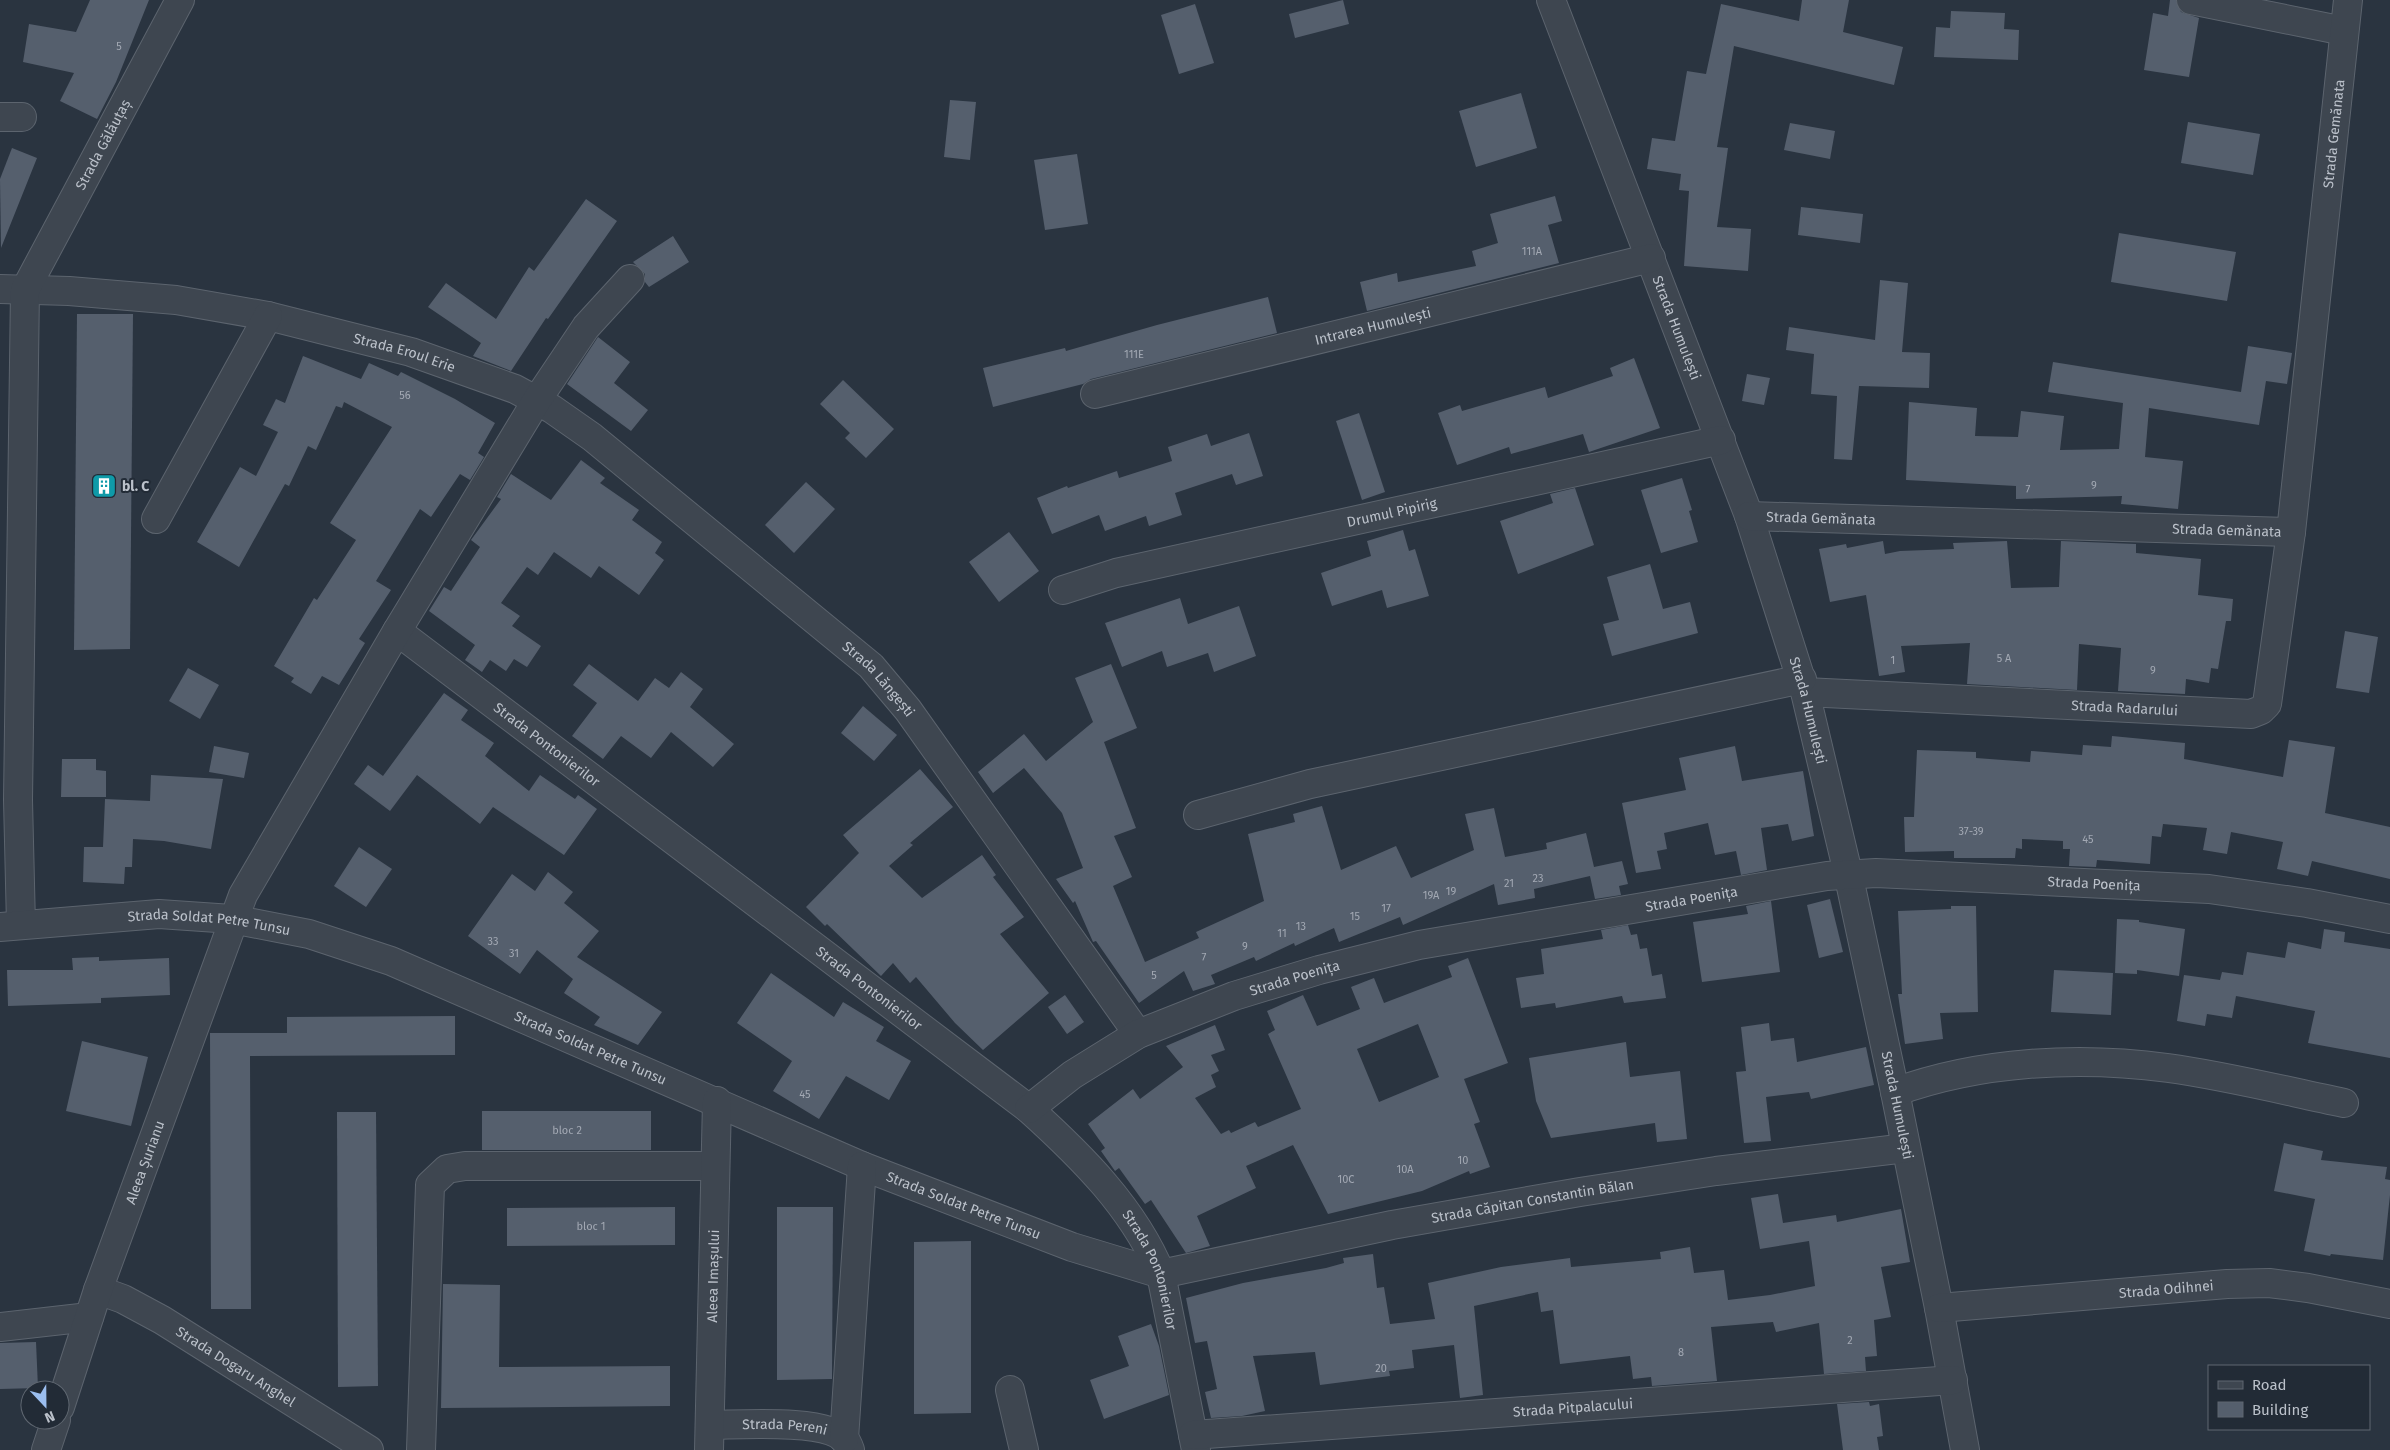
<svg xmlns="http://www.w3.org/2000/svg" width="2390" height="1450" font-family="'Fira Sans',sans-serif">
<rect width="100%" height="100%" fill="#2a3440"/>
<g fill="#555f6d" fill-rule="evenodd">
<polygon points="90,0 149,0 116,82 97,119 60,101 74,73 23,62 29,24 76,32"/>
<polygon points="1343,0 1349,24 1295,38 1289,14"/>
<polygon points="1802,0 1849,0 1843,32 1903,47 1894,85 1734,46 1717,147 1728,148 1717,227 1751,229 1748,271 1684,266 1689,191 1679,190 1681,174 1647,169 1652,138 1675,141 1687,71 1706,74 1721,4 1799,21"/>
<polygon points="2170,0 2176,0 2181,12 2199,18 2189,77 2144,70 2153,13 2168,16"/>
<polygon points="1195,4 1214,63 1179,74 1161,15"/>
<polygon points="1951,11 2005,13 2004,29 2019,30 2018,60 1934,57 1936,27 1950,28"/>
<polygon points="1521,93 1537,148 1476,167 1459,111"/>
<polygon points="950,100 976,102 970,160 944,157"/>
<polygon points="2188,122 2260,134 2253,175 2181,163"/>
<polygon points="1790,123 1835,131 1830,159 1784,150"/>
<polygon points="12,148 37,158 1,248 0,179"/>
<polygon points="1077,154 1088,224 1045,230 1034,160"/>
<polygon points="1555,196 1562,221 1548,225 1559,263 1367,311 1360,282 1397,273 1398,282 1476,266 1472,251 1498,243 1490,214"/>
<polygon points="586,199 617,221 548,319 546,318 511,371 473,356 481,343 428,307 446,283 496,319 529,267 534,271"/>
<polygon points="1801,207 1863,214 1860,243 1798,235"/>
<polygon points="2119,233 2236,252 2227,301 2111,282"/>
<polygon points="673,236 689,262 649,287 645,282 645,274 633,262"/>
<polygon points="1880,280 1908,283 1902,352 1930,353 1929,388 1859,386 1852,460 1834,459 1837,396 1811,394 1814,354 1786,350 1789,327 1875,340"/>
<polygon points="1268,297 1277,333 1091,379 1083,384 993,407 983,368 1065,348 1066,351 1157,325"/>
<polygon points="77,314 133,314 130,649 74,650"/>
<polygon points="598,337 630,362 614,383 648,410 631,431 567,384"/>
<polygon points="2248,346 2292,353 2287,384 2266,381 2259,425 2149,408 2145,457 2183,461 2178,509 2121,504 2122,496 2016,499 2016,486 1906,480 1909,402 1977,408 1975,436 2018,437 2021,411 2064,416 2060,450 2119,449 2123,403 2048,392 2053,362 2241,392"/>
<polygon points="303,356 361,379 369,363 398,376 401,372 455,399 495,423 478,453 484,457 470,480 460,474 431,517 420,509 376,581 391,590 359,639 365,643 339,685 322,676 311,694 291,682 294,678 274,666 314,598 317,600 356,540 330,523 392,427 344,402 342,408 336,406 316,450 308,446 289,486 285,484 239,567 197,542 240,467 256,476 278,432 263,425 276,399 285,403"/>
<polygon points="1634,358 1660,428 1589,452 1583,434 1511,454 1509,447 1457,465 1438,413 1460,405 1462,411 1545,387 1548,398 1613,376 1610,368"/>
<polygon points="1747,374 1770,378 1764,405 1742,401"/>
<polygon points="843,380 894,429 866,458 845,438 850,433 820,404"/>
<polygon points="1359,413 1385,492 1362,500 1336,421"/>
<polygon points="1249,433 1263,476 1236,485 1232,474 1175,493 1182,515 1149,526 1146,516 1105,531 1099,515 1052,534 1037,498 1067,486 1068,488 1117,471 1119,478 1172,461 1168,447 1207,434 1211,446"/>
<polygon points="581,460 605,478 600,483 639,510 632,520 662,542 655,553 664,560 639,595 599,566 591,578 554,552 538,575 527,567 501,603 520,616 512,626 541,646 527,667 514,659 506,671 490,660 482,672 465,660 475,645 429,611 444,587 451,591 480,547 471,540 501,499 497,497 511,474 551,500"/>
<polygon points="1682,478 1692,510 1689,511 1698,542 1661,553 1641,490"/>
<polygon points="806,482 835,509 794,553 765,525"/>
<polygon points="1575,488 1594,545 1518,574 1500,521 1553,503 1550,494"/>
<polygon points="1403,530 1409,551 1415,549 1429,596 1387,608 1382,590 1332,606 1321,573 1371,556 1367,541"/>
<polygon points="1009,532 1039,571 999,602 969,562"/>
<polygon points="1883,541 1885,554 1900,551 1954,549 1953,543 2007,541 2011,588 2059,587 2061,541 2136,544 2136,553 2201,559 2198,595 2233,599 2231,621 2226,621 2218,669 2211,668 2209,683 2186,679 2185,694 2118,691 2121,648 2079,644 2077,690 1967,684 1970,643 1901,646 1905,672 1879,676 1866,595 1830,602 1819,549 1846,544 1847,548"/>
<polygon points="1650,564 1663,609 1690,602 1698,633 1612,656 1603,624 1619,620 1607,577"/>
<polygon points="1180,598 1188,624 1239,606 1256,656 1214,672 1208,653 1167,667 1162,651 1122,667 1105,623"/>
<polygon points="2345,631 2378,637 2369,693 2336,688"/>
<polygon points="589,664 638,701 655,678 669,688 681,672 703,689 690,707 734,744 713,767 671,732 651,758 621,736 603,759 572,736 597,703 573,685"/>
<polygon points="1111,664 1137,728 1104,742 1136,828 1114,836 1132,877 1113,886 1145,962 1199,938 1196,932 1264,901 1248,834 1295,822 1293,814 1322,806 1341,870 1396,846 1411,878 1474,850 1465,814 1494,808 1505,857 1547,849 1546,843 1586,833 1594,867 1622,861 1628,884 1619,886 1621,895 1595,899 1590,876 1534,889 1535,898 1498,905 1494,884 1403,925 1400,917 1339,942 1334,928 1295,946 1294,943 1256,961 1254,957 1211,975 1215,984 1193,991 1184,971 1139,1003 1096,941 1093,942 1075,901 1073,903 1056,879 1083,868 1062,813 1024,768 993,793 978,772 1024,734 1046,761 1093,722 1075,678"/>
<polygon points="188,668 219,685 200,719 169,701"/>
<polygon points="444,693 468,710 461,720 494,743 485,756 529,791 540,775 575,799 578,795 597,809 564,855 493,807 480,824 417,775 390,811 354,784 368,765 383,776"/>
<polygon points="863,706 897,735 874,761 841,733"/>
<polygon points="2112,736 2185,743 2184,759 2283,777 2289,740 2335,747 2325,813 2390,827 2390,879 2312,861 2308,876 2277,869 2283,842 2231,832 2227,854 2203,850 2207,828 2163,824 2161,837 2152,836 2150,864 2097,860 2096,867 2069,866 2070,849 2063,849 2063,841 2022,839 2022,849 2016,848 2015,858 1954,858 1954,851 1905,852 1904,817 1914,817 1917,750 1976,752 1976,758 2030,762 2031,751 2082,755 2083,745 2111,747"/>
<polygon points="214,746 249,753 244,778 209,772"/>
<polygon points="1735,746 1742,781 1803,771 1814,836 1792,841 1788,824 1761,828 1767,870 1741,875 1736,851 1715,855 1708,823 1664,833 1667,849 1657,851 1661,869 1636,873 1622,803 1686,790 1679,758"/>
<polygon points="62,759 96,759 96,770 106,771 106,797 61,797"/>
<polygon points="920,769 953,807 910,843 913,845 889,866 922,898 982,855 996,875 993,877 1024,917 1000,934 1049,993 983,1050 955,1023 916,977 910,983 893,963 881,976 827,924 825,926 806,907 859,853 843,835"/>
<polygon points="151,775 223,779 211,849 164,841 133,839 132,867 125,867 124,884 83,882 84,847 103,847 105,799 150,801"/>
<polygon points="359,847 392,869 366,907 334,886"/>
<polygon points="548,872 573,892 564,903 599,931 577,957 662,1012 638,1045 594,1025 600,1017 564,993 573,979 537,950 520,974 468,936 512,874 535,891"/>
<polygon points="1830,899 1843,952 1819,958 1807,905"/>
<polygon points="1771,901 1780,972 1702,982 1693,922 1748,914 1746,906"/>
<polygon points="1951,906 1976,906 1978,1012 1940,1013 1943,1039 1905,1044 1898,994 1902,994 1898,911 1951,909"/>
<polygon points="2117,919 2139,920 2139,922 2185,929 2179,976 2137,970 2137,974 2115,973"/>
<polygon points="1628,925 1631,935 1637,934 1640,949 1647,948 1652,976 1662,974 1666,998 1624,1003 1622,996 1556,1008 1555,1003 1521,1008 1516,978 1544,974 1541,949 1603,939 1601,930"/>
<polygon points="2324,929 2345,932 2344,942 2390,949 2390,1058 2308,1043 2315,1011 2236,996 2232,1018 2207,1014 2205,1026 2177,1021 2184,975 2220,980 2222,972 2243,975 2247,952 2285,958 2288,942 2321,949"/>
<polygon points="99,957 99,961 169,958 170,995 101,998 101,1003 8,1006 7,970 73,970 72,958"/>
<path d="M1468 958 1508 1063 1464 1079 1480 1122 1474 1124 1490 1167 1470 1174 1469 1171 1422 1191 1328 1214 1293 1145 1246 1166 1256 1188 1197 1216 1210 1246 1186 1253 1151 1200 1145 1204 1119 1168 1115 1171 1101 1151 1105 1148 1088 1124 1133 1089 1140 1099 1183 1067 1166 1046 1215 1025 1225 1050 1211 1055 1219 1071 1211 1075 1216 1087 1195 1098 1221 1134 1229 1130 1231 1133 1255 1122 1258 1127 1301 1109 1268 1034 1275 1030 1267 1011 1303 995 1317 1026 1360 1009 1351 987 1374 978 1384 1003 1452 977 1448 966ZM1418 1024 1439 1077 1379 1102 1357 1049Z"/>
<polygon points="2054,970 2113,973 2111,1015 2051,1012"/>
<polygon points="771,973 834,1017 843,1002 884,1027 876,1041 911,1061 889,1100 846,1076 819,1119 773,1091 792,1061 737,1023"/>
<polygon points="1065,995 1084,1022 1067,1034 1048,1007"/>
<polygon points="455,1016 455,1055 250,1056 251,1309 211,1309 210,1033 287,1033 287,1017"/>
<polygon points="1769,1023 1771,1041 1794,1038 1797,1062 1866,1047 1874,1085 1811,1099 1809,1092 1766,1097 1771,1141 1744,1143 1736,1072 1746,1071 1741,1027"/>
<polygon points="82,1041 148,1057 131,1126 66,1111"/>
<polygon points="1626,1042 1630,1077 1680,1071 1687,1139 1657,1142 1655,1123 1551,1138 1536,1101 1529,1058"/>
<rect x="482" y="1111" width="169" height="39"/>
<polygon points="337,1112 376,1112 378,1386 338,1387"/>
<polygon points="2284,1143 2323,1151 2321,1160 2387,1167 2385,1179 2390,1180 2390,1195 2383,1260 2331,1254 2330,1256 2304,1251 2315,1199 2274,1191"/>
<polygon points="1778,1194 1783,1223 1836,1215 1837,1222 1901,1209 1910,1262 1881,1267 1891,1317 1874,1320 1877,1356 1865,1357 1866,1371 1824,1374 1819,1323 1776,1332 1773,1322 1711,1327 1717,1381 1652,1386 1651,1377 1633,1379 1630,1356 1560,1364 1553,1310 1541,1312 1538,1292 1474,1306 1483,1395 1460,1398 1454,1345 1412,1350 1414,1368 1389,1371 1390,1376 1320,1385 1315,1352 1253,1356 1265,1411 1242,1416 1211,1418 1205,1392 1217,1389 1207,1341 1195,1343 1186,1298 1243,1283 1326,1268 1344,1263 1343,1258 1373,1254 1377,1288 1384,1287 1390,1324 1435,1319 1428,1283 1501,1267 1570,1258 1571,1267 1661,1259 1660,1252 1690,1247 1694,1273 1724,1270 1728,1300 1770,1295 1815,1286 1809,1241 1760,1249 1751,1198"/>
<polygon points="675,1207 675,1245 507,1246 507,1208"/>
<polygon points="777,1207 833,1207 832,1379 777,1380"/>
<polygon points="971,1241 971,1413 914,1414 914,1242"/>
<polygon points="443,1284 500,1285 499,1367 670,1366 670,1406 441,1408"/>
<polygon points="1151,1324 1159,1346 1169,1395 1104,1419 1090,1380 1129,1366 1118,1336"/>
<polygon points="36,1342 38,1388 0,1389 0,1343"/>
<polygon points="1869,1402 1870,1406 1879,1404 1883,1436 1877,1437 1879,1450 1843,1450 1837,1404"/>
</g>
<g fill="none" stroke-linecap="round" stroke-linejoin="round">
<defs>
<g id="minor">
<path id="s1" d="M1551 0 1749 516 1805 692 1848 873 1895 1092 1939 1308 1965 1450"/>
<polyline points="2191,0 2344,31"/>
<polyline points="0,117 22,117"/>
<path id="s2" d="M0 289 69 291 176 300 268 316 411 352 515 389 552 409 592 437 871 666 908 710 1138 1034"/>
<path id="s3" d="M1095 394 1651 258"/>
<path id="s4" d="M1749 516 2291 532"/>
<polyline points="156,519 268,316"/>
<path id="s5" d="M1063 590 1116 573 1721 440"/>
<path id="s6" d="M397 631 1029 1109C1081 1156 1134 1208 1161 1274L1196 1450"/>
<path id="s7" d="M1805 692 2251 714 2261 710 2267 704 2291 532 2348 0"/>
<polyline points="1198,815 1310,784 1802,679"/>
<path id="s8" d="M21 925 18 800 25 290 180 0"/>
<path id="s9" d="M0 927 159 914 232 919 309 934 391 961 862 1166 1072 1247 1161 1274 1392 1225 1580 1192 1716 1171 1906 1148"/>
<path d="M1895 1092C1980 1061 2079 1056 2168 1068 2227 1076 2286 1091 2344 1103"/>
<path id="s10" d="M1029 1109 1072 1075 1138 1034 1234 996 1319 970 1419 945 1827 876 1876 873 2209 889 2307 903 2390 919"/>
<path id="s11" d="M98 1290 123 1299 162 1320 369 1450"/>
<path id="s12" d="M1939 1308 2227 1284 2269 1283 2308 1288 2390 1304"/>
<polyline points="0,1327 89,1317"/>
<polyline points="1010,1390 1024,1450"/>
<path id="s13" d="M60 1407 98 1290 243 895 397 631 537 400 586 327 630 279"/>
<path id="s14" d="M710 1425C738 1425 827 1418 845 1440 847 1442 849 1447 850 1450"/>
<path id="s15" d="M1193 1435 1953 1380"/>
<polyline points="844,1439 862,1166"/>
<polyline points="46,1450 56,1420"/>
<polyline points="421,1450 430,1185 447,1169 465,1166 715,1166"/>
<path id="s16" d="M709 1450 717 1101"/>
</g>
</defs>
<use href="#minor" stroke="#5c646e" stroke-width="30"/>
<use href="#minor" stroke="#3e4650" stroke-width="28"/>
</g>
<defs>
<symbol id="building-square" viewBox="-11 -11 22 22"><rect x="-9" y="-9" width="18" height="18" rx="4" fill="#0f9aa8" stroke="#222b36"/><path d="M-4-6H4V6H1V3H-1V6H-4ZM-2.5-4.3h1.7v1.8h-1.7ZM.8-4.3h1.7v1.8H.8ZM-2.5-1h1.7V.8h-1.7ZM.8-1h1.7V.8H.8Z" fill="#fff"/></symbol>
</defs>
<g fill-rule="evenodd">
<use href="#building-square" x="90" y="472" width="28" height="28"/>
</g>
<g text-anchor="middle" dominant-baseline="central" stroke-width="4" stroke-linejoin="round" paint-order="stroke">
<g font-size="11" fill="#a2a8b3">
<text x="119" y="46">5</text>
<text x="1532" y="251">111A</text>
<text x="1134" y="354">111E</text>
<text x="405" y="395">56</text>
<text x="2094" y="485">9</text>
<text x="2028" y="489">7</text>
<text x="2004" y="658">5 A</text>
<text x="1893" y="660">1</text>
<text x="2153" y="670">9</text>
<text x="1971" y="831">37-39</text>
<text x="2088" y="839">45</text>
<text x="1538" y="878">23</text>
<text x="1509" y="883">21</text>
<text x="1451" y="891">19</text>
<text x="1431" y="895">19A</text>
<text x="1386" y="908">17</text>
<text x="1355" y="916">15</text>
<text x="1301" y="926">13</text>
<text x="1282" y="933">11</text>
<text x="493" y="941">33</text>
<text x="1245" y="946">9</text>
<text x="514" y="953">31</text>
<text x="1204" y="957">7</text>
<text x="1154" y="975">5</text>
<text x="805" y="1094">45</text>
<text x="567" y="1130">bloc 2</text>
<text x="1463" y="1160">10</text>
<text x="1405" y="1169">10A</text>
<text x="1346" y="1179">10C</text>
<text x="591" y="1226">bloc 1</text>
<text x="1850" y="1340">2</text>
<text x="1681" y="1352">8</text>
<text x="1381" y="1368">20</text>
</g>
<g font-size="14" fill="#bbc1ca" stroke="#222b36">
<text stroke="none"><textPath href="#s7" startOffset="1040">Strada Gemănata</textPath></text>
<text stroke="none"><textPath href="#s8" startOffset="800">Strada Gălăuțaș</textPath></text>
<text stroke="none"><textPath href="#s3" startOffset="286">Intrarea Humulești</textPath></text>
<text stroke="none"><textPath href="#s1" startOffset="351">Strada Humulești</textPath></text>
<text stroke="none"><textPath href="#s2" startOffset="411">Strada Eroul Erie</textPath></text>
<text stroke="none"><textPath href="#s5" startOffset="338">Drumul Pipirig</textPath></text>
<text stroke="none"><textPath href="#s4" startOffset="72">Strada Gemănata</textPath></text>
<text stroke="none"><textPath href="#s4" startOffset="478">Strada Gemănata</textPath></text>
<text stroke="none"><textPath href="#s2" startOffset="994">Strada Lăngești</textPath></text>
<text stroke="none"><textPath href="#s7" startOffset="320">Strada Radarului</textPath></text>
<text stroke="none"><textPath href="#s1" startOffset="756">Strada Humulești</textPath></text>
<text stroke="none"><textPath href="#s6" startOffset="188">Strada Pontonierilor</textPath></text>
<text stroke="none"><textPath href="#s10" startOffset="1109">Strada Poenița</textPath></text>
<text stroke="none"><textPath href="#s10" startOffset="704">Strada Poenița</textPath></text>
<text stroke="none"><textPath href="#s9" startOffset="210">Strada Soldat Petre Tunsu</textPath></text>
<text stroke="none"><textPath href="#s10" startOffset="299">Strada Poenița</textPath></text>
<text stroke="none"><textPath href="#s6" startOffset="592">Strada Pontonierilor</textPath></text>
<text stroke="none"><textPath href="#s9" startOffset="615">Strada Soldat Petre Tunsu</textPath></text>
<text stroke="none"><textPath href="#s1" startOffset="1161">Strada Humulești</textPath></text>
<text stroke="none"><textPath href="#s13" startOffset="259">Aleea Șurianu</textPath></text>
<text stroke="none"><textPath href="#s9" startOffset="1608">Strada Căpitan Constantin Bălan</textPath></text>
<text stroke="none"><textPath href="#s9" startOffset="1020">Strada Soldat Petre Tunsu</textPath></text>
<text stroke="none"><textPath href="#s6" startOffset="998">Strada Pontonierilor</textPath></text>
<text stroke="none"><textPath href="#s16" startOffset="174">Aleea Imașului</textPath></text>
<text stroke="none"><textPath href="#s12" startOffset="228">Strada Odihnei</textPath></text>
<text stroke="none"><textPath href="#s11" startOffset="158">Strada Dogaru Anghel</textPath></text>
<text stroke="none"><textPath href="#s15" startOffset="381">Strada Pitpalacului</textPath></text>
<text stroke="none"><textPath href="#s14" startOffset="75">Strada Pereni</textPath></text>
</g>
<g font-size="14" font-weight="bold" fill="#bbc1ca" stroke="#222b36" text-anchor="start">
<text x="122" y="486">bl. C</text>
</g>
</g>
<rect x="2208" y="1365" width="162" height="65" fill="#222b36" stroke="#5f6771"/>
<rect x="2218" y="1381" width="25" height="8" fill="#3e4650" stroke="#5f6771"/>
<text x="2252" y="1390" font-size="15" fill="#bbc1ca">Road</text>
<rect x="2218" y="1402" width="25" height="15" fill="#555f6d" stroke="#5f6771"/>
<text x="2252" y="1415" font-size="15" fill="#bbc1ca">Building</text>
<g transform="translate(45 1405) rotate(158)"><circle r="24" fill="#222b36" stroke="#5f6771"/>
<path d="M0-4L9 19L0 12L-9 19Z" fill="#9bbeef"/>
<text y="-8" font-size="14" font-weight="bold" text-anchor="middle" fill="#bbc1ca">N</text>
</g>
</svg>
